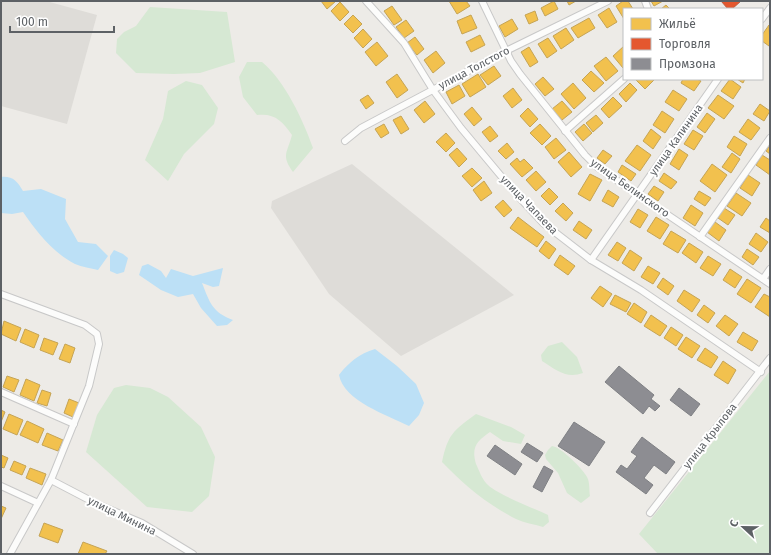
<svg xmlns="http://www.w3.org/2000/svg" width="771" height="555" font-family="'Fira Sans',sans-serif">
<rect width="100%" height="100%" fill="#edebe7"/>
<g fill="#dedcd8">
<polygon points="1,1 46,1 97,15 67,124 1,106"/>
<polygon points="352,164 514,295 401,356 329,294 271,208 272,201"/>
</g>
<g fill="#d6e8d3">
<polygon points="150,7 227,12 235,62 200,73 174,74 136,73 116,53 117,39 124,32 136,26"/>
<path d="M247 62H262C285 81 303 120 313 148L293 172C281 155 287 154 292 135 282 121 275 113 257 115L243 97 239 77Z"/>
<polygon points="186,81 202,85 218,108 214,124 184,154 168,181 145,160 163,119 168,91"/>
<path d="M562 342 577 357 583 373C566 379 556 370 542 361L541 355 548 346Z"/>
<polygon points="770,371 770,554 658,554 639,534"/>
<polygon points="126,385 150,388 168,397 201,427 215,457 209,496 192,512 147,507 86,452 97,415 114,388"/>
<path d="M476 414 511 427 525 435 521 444 503 441 490 432C477 441 471 447 476 464 479 470 481 477 486 483 495 494 534 508 548 515L549 522 543 527C534 524 524 523 516 519 488 505 463 484 442 462 448 434 453 431 476 414Z"/>
<path d="M552 446C561 447 583 469 587 477 590 482 589 490 590 496L581 503 567 493 558 473 546 459 545 455 548 450Z"/>
</g>
<g fill="#bce0f6">
<path d="M1 177C13 176 17 181 23 191L41 189 66 199 65 219 78 242 96 244 108 256 98 270C91 268 82 267 75 264 52 252 37 232 23 212L12 214 1 213Z"/>
<polygon points="114,250 123,254 128,258 124,272 117,274 110,271 110,256"/>
<path d="M148 264 161 271 166 278 171 269 193 276 223 268 219 286 213 287 202 283C210 303 212 312 233 320L227 325 217 326 201 308 193 294 178 297 161 290 139 275 142 266Z"/>
<path d="M375 349 397 366 416 384 424 403 419 415 409 426C387 415 344 401 339 375 349 362 359 354 375 349Z"/>
</g>
<g fill="#f2c14e" stroke="#c5a455">
<polygon points="321,1 336,1 327,9"/>
<polygon points="449,1 466,1 470,6 457,14"/>
<polygon points="554,1 558,9 545,16 541,8"/>
<polygon points="567,1 576,1 569,5"/>
<polygon points="623,1 628,1 633,9 624,9 624,19 616,6"/>
<polygon points="651,1 663,1 654,6"/>
<polygon points="340,2 349,12 340,21 331,11"/>
<polygon points="666,5 670,9 661,9"/>
<polygon points="392,6 402,20 394,25 384,11"/>
<polygon points="609,8 617,22 607,28 598,15"/>
<polygon points="535,11 538,20 529,24 525,15"/>
<polygon points="353,15 362,24 353,33 344,24"/>
<polygon points="471,15 477,28 462,34 457,21"/>
<polygon points="589,18 595,28 578,38 571,28"/>
<polygon points="512,19 518,29 505,37 499,26"/>
<polygon points="406,20 414,31 404,38 396,27"/>
<polygon points="769,25 770,44 769,46 762,41 762,35"/>
<polygon points="566,28 574,40 561,49 553,36"/>
<polygon points="363,29 372,39 363,48 354,38"/>
<polygon points="480,35 485,45 471,52 466,42"/>
<polygon points="415,37 424,49 417,55 407,43"/>
<polygon points="548,38 557,51 547,58 538,44"/>
<polygon points="377,42 388,56 376,66 365,52"/>
<polygon points="624,46 624,67 623,68 613,56"/>
<polygon points="529,47 538,62 530,67 521,52"/>
<polygon points="436,51 445,63 433,73 424,60"/>
<polygon points="606,57 618,71 606,81 594,66"/>
<polygon points="494,66 501,76 488,85 480,75"/>
<polygon points="591,71 604,83 594,92 582,80"/>
<polygon points="397,74 408,90 397,98 386,82"/>
<polygon points="478,74 486,87 470,97 462,84"/>
<polygon points="543,77 554,89 545,96 535,84"/>
<polygon points="635,79 655,79 645,89"/>
<polygon points="683,79 697,79 701,81 694,91 681,83"/>
<polygon points="730,79 741,87 733,99 721,91"/>
<polygon points="737,79 745,79 743,83"/>
<polygon points="573,83 586,98 574,109 561,94"/>
<polygon points="630,83 637,90 626,102 619,94"/>
<polygon points="459,85 465,96 452,104 446,92"/>
<polygon points="513,88 522,100 512,108 503,96"/>
<polygon points="673,90 687,99 679,111 665,102"/>
<polygon points="368,95 374,103 366,109 360,100"/>
<polygon points="718,95 734,106 724,119 708,108"/>
<polygon points="613,97 622,106 609,118 601,109"/>
<polygon points="425,101 435,114 424,123 414,110"/>
<polygon points="562,101 572,112 562,120 552,109"/>
<polygon points="760,104 770,111 764,121 753,114"/>
<polygon points="472,107 482,119 474,126 464,114"/>
<polygon points="528,108 538,119 530,127 520,116"/>
<polygon points="662,111 674,119 665,133 653,125"/>
<polygon points="707,113 715,119 705,133 697,127"/>
<polygon points="596,115 603,123 593,132 586,123"/>
<polygon points="401,116 409,129 401,134 393,120"/>
<polygon points="748,119 760,128 751,140 739,132"/>
<polygon points="384,124 389,133 381,138 375,129"/>
<polygon points="540,124 551,136 542,145 530,133"/>
<polygon points="584,124 592,133 583,141 575,132"/>
<polygon points="490,126 498,136 490,142 482,132"/>
<polygon points="651,129 661,137 653,149 643,141"/>
<polygon points="693,130 703,136 694,150 684,144"/>
<polygon points="446,133 455,143 446,152 436,142"/>
<polygon points="734,136 747,144 740,156 727,147"/>
<polygon points="556,138 566,150 554,159 545,147"/>
<polygon points="507,143 514,152 506,159 498,151"/>
<polygon points="637,145 651,155 640,171 625,161"/>
<polygon points="770,145 770,154 766,151"/>
<polygon points="457,148 467,159 459,167 449,155"/>
<polygon points="679,149 688,155 679,170 670,164"/>
<polygon points="603,150 612,156 605,164 597,158"/>
<polygon points="569,152 582,167 571,177 558,162"/>
<polygon points="732,153 740,159 731,173 722,167"/>
<polygon points="762,155 770,160 770,175 756,165"/>
<polygon points="517,158 520,162 524,159 533,168 522,177 510,164"/>
<polygon points="712,164 727,175 715,192 700,181"/>
<polygon points="622,165 636,174 631,181 618,172"/>
<polygon points="472,168 482,178 472,187 462,176"/>
<polygon points="536,171 546,182 536,191 526,180"/>
<polygon points="664,173 677,182 671,189 659,181"/>
<polygon points="590,174 602,180 590,201 578,194"/>
<polygon points="748,175 760,183 752,196 740,188"/>
<polygon points="484,181 492,193 481,201 473,190"/>
<polygon points="654,186 664,192 658,201 648,194"/>
<polygon points="549,188 558,197 550,205 541,196"/>
<polygon points="608,190 619,197 613,207 602,201"/>
<polygon points="699,191 711,198 705,206 694,199"/>
<polygon points="736,193 751,203 742,216 727,206"/>
<polygon points="503,200 512,210 504,217 495,207"/>
<polygon points="563,203 573,213 566,221 555,211"/>
<polygon points="691,205 703,213 695,226 683,218"/>
<polygon points="724,208 735,215 728,225 718,218"/>
<polygon points="638,209 648,215 640,228 630,222"/>
<polygon points="518,217 544,237 537,247 510,228"/>
<polygon points="656,217 669,225 660,239 647,231"/>
<polygon points="766,218 770,221 770,233 760,227"/>
<polygon points="579,221 592,230 586,239 573,230"/>
<polygon points="715,222 726,230 719,241 707,232"/>
<polygon points="671,231 686,240 678,253 663,244"/>
<polygon points="756,233 768,242 761,252 749,244"/>
<polygon points="546,241 556,249 549,259 539,251"/>
<polygon points="617,242 626,248 618,261 608,255"/>
<polygon points="689,243 703,252 696,263 682,253"/>
<polygon points="747,249 759,257 753,265 742,257"/>
<polygon points="630,250 642,258 634,271 622,263"/>
<polygon points="560,255 575,266 568,275 554,265"/>
<polygon points="708,256 721,264 713,276 700,268"/>
<polygon points="648,266 660,273 653,284 641,277"/>
<polygon points="730,269 742,277 735,288 723,280"/>
<polygon points="663,278 674,286 668,295 657,287"/>
<polygon points="747,279 761,288 751,303 737,294"/>
<polygon points="600,286 612,294 603,307 591,298"/>
<polygon points="684,290 700,300 692,312 677,301"/>
<polygon points="764,294 770,297 770,317 755,307"/>
<polygon points="615,295 631,303 626,312 610,304"/>
<polygon points="634,303 647,312 641,323 627,314"/>
<polygon points="704,305 715,313 708,323 697,315"/>
<polygon points="651,315 667,326 660,336 644,326"/>
<polygon points="725,315 738,324 729,336 716,326"/>
<polygon points="4,321 21,328 16,341 1,334"/>
<polygon points="671,327 683,335 676,346 664,338"/>
<polygon points="25,329 39,335 34,348 20,342"/>
<polygon points="743,332 758,341 752,351 737,342"/>
<polygon points="686,337 700,346 692,358 678,349"/>
<polygon points="44,338 58,343 53,355 40,350"/>
<polygon points="65,344 75,348 70,363 59,359"/>
<polygon points="705,348 718,357 711,368 697,360"/>
<polygon points="723,361 736,370 728,384 714,375"/>
<polygon points="7,376 19,380 14,392 3,387"/>
<polygon points="26,379 40,385 34,401 20,395"/>
<polygon points="42,390 51,393 47,406 37,403"/>
<polygon points="69,399 79,403 73,417 64,413"/>
<polygon points="1,410 5,412 1,422"/>
<polygon points="9,414 23,420 17,435 3,429"/>
<polygon points="27,421 44,429 38,443 20,435"/>
<polygon points="47,433 63,440 58,451 42,445"/>
<polygon points="1,455 8,458 4,468 1,467"/>
<polygon points="14,461 26,466 22,475 10,470"/>
<polygon points="30,468 46,474 42,485 26,478"/>
<polygon points="1,506 6,508 1,519"/>
<polygon points="44,523 63,530 58,543 39,536"/>
<polygon points="83,542 107,551 105,554 78,554"/>
</g>
<polygon fill="#e4572e" stroke="#bc5a3e" points="721,1 741,1 732,9 728,9"/>
<g fill="#8d8d92" stroke="#7f8084">
<polygon points="619,366 654,395 651,399 660,406 655,411 649,406 643,414 605,382"/>
<polygon points="679,388 700,404 691,416 670,400"/>
<polygon points="574,422 605,442 589,466 558,446"/>
<polygon points="642,437 675,462 666,474 654,465 644,478 653,485 646,494 616,472 621,465 627,469 637,456 631,452"/>
<polygon points="527,443 543,453 537,462 521,452"/>
<polygon points="495,445 522,464 515,475 487,456"/>
<polygon points="544,466 553,471 542,492 533,487"/>
</g>
<g fill="none" stroke-linecap="round" stroke-linejoin="round">
<defs>
<g id="street">
<polyline points="366,1 404,43 433,90 461,128 516,194 543,223 591,260 641,290 761,372"/>
<polyline points="482,1 511,61 520,74 585,155 597,167 770,284"/>
<polyline points="645,1 648,9"/>
<polyline points="762,19 770,8"/>
<polyline points="565,131 624,79"/>
<polyline points="345,141 361,128 506,51 608,1"/>
<polyline points="700,237 770,138"/>
<polyline points="591,260 718,79"/>
<polyline points="763,279 770,269"/>
<polyline points="1,294 85,325 97,334 99,344 89,386 51,480 10,554"/>
<polyline points="1,392 74,424"/>
<polyline points="51,480 97,504 142,523 193,554"/>
<polyline points="1,486 38,503"/>
<polyline points="650,513 770,358"/>
</g>
</defs>
<use href="#street" stroke="#c8c8c8" stroke-width="8"/>
<use href="#street" stroke="#fcfcfb" stroke-width="6"/>
</g>
<g text-anchor="middle" dominant-baseline="central" stroke-width="4" stroke-linejoin="round" paint-order="stroke">
<g font-size="11" fill="#5d6165" stroke="#fff">
<text transform="translate(474 68) rotate(-28)">улица Толстого</text>
<text transform="translate(676 140) rotate(-55)">улица Калинина</text>
<text transform="translate(630 188) rotate(35)">улица Белинского</text>
<text transform="translate(529 205) rotate(46)">улица Чапаева</text>
<text transform="translate(710 436) rotate(-52)">улица Крылова</text>
<text transform="translate(122 516) rotate(26)">улица Минина</text>
</g>
</g>
<rect width="771" height="555" fill="none" stroke="#5d6165" stroke-width="4"/>
<rect x="623" y="8" width="140" height="72" fill="#ffffff" stroke="#bec0c1"/>
<rect x="631" y="18" width="20" height="12" fill="#f2c14e" stroke="#bec0c1"/>
<text x="659" y="28" font-size="12" fill="#5d6165">Жильё</text>
<rect x="631" y="38" width="20" height="12" fill="#e4572e" stroke="#bec0c1"/>
<text x="659" y="48" font-size="12" fill="#5d6165">Торговля</text>
<rect x="631" y="58" width="20" height="12" fill="#8d8d92" stroke="#bec0c1"/>
<text x="659" y="68" font-size="12" fill="#5d6165">Промзона</text>
<g transform="translate(743 527) rotate(292)" stroke="#ffffff" stroke-width="3" paint-order="stroke">
<path d="M0-3L7 15L0 10L-7 15Z" fill="#5d6165"/>
<text y="-6" font-size="11" font-weight="bold" text-anchor="middle" fill="#5d6165">С</text>
</g>
<path d="M10 26v6h104v-6" fill="none" stroke="#5d6165" stroke-width="2"/>
<text x="16" y="26" font-size="12" fill="#5d6165" stroke="#ffffff" stroke-width="3" paint-order="stroke">100 m</text>
</svg>
